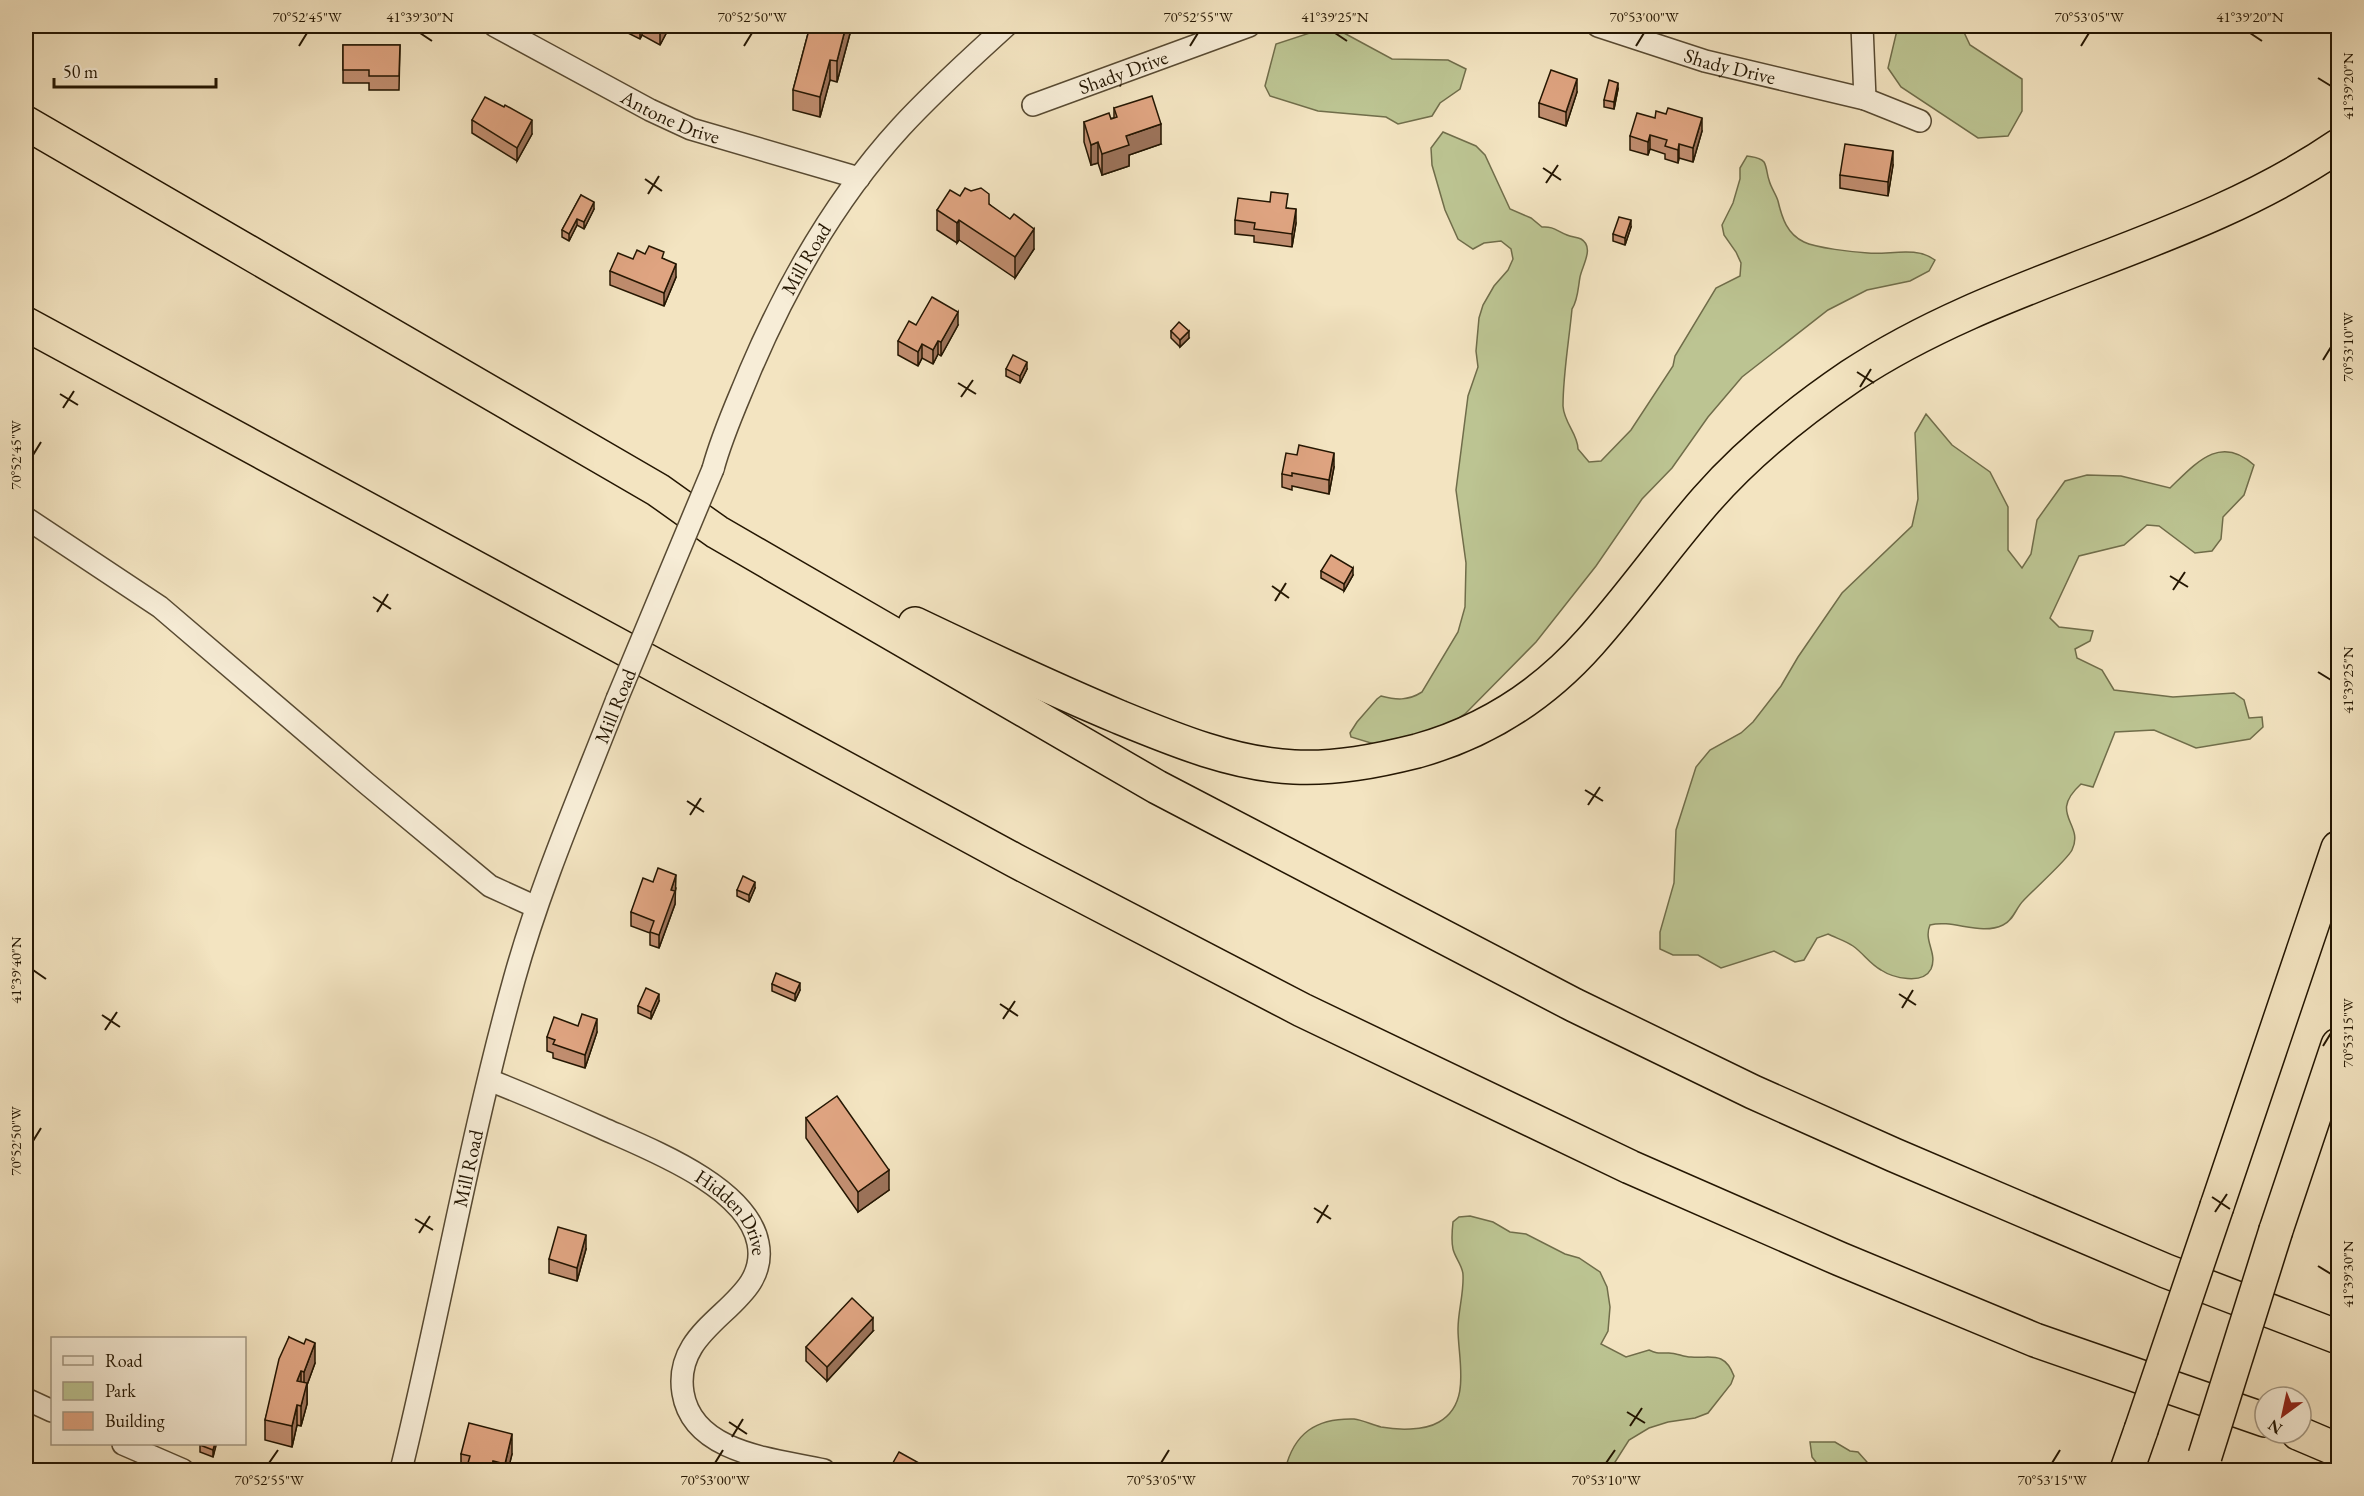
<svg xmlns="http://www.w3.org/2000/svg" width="2364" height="1496" font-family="'EB Garamond',serif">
<rect width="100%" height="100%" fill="#f3e4c1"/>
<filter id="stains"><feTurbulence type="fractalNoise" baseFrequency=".00333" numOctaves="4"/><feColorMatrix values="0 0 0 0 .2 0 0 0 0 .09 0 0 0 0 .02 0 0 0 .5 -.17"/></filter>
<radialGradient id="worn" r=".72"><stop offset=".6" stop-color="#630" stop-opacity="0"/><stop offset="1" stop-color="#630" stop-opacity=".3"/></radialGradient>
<g fill="#bcc492" stroke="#706d4a" stroke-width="1.5">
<polygon points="1331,26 1392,59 1448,60 1466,69 1460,89 1440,103 1432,116 1398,124 1386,117 1318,111 1270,96 1265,86 1276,44"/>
<polygon points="1898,26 1961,26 1970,45 2022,79 2022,111 2008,136 1978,138 1901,87 1888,68"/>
<path d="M1443 132 1476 146 1485 155 1510 209 1531 218 1542 227C1553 226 1557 231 1567 235 1571 237 1577 237 1581 239 1595 247 1582 266 1580 277 1578 288 1578 300 1572 309 1569 341 1563 374 1563 406 1564 423 1578 434 1578 449L1589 462 1601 461 1631 430 1673 366 1675 356 1716 288 1740 276 1741 263 1736 252 1724 235 1722 225 1733 203 1740 179V168L1747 156C1753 157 1760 157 1764 162 1767 167 1767 175 1769 180 1771 188 1776 194 1778 201 1782 218 1787 234 1804 242 1816 248 1853 252 1868 253 1890 255 1916 246 1935 260L1929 271 1910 281 1867 290 1828 310 1742 377 1708 417 1672 468 1642 499 1596 566 1536 642 1465 714 1419 744 1394 750 1351 737 1350 733 1357 722 1377 699 1381 696C1396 700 1408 701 1422 692L1458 632 1465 607 1466 563 1456 490 1468 396 1478 367 1476 351 1479 318 1483 305 1494 286 1508 270 1513 259 1511 249 1501 241 1484 243 1473 249 1458 239 1445 210 1432 165 1431 148Z"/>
<path d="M1926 414 1952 445 1990 472 2008 507V550L2022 568 2031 554 2037 520 2065 481 2087 475 2121 476 2170 488C2196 463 2220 434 2254 465L2244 495 2223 517 2221 539 2212 551 2195 553 2159 526 2147 525 2124 545 2079 556 2050 618 2059 627 2093 631 2090 641 2075 649 2077 658 2102 670 2114 690 2173 697 2234 693 2244 700 2249 718 2262 717 2263 727 2250 739 2196 748 2154 730 2115 732 2093 787 2081 784C2047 815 2085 823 2072 850 2067 860 2033 890 2023 901 2016 908 2013 921 2003 925 1980 936 1953 919 1930 925 1923 941 1938 953 1931 969 1923 985 1893 978 1881 970 1870 964 1863 953 1853 946 1846 941 1836 938 1828 934L1817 938 1804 960 1795 962 1774 951 1721 968 1698 955H1673L1660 949V932L1674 883 1676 830 1696 767 1710 750 1741 733 1753 722 1781 686 1798 657 1842 593 1912 526 1918 499 1915 433Z"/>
<path d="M1470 1216 1493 1222 1510 1232 1526 1234 1565 1254 1579 1258 1600 1272 1607 1287 1610 1307 1608 1331 1601 1344 1626 1357 1649 1350C1657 1354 1659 1353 1667 1353 1675 1352 1683 1357 1691 1357 1710 1359 1724 1350 1734 1376L1731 1384 1708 1413 1695 1418 1668 1422 1649 1428 1629 1440 1610 1470H1285C1294 1433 1316 1418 1354 1419 1363 1420 1372 1425 1381 1427 1397 1430 1424 1431 1439 1422 1472 1403 1458 1360 1458 1329 1458 1311 1464 1293 1463 1275 1463 1266 1455 1258 1453 1249 1451 1240 1452 1231 1453 1222L1459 1217Z"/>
<polygon points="1810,1442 1835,1442 1850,1451 1858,1452 1867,1462 1868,1470 1822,1470 1812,1457"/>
</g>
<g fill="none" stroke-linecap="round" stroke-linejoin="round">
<defs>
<g id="minor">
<path id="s1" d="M495 26 650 110 691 129 859 178"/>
<path id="s2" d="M1598 26 1705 61 1865 99 1920 121"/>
<polyline points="1862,26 1865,99"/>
<path id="s3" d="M1033 105 1249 26"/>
<path id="s4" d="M713 469C722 435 737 403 750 371 788 282 835 199 901 127 934 91 970 59 1006 26"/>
<polyline points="26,518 160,607 366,783 490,886 536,907"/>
<path id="s5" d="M489 1080C527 1095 564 1111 602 1128 649 1149 747 1186 758 1243 771 1307 671 1320 683 1393 693 1454 775 1459 824 1470"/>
<polyline points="26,1399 52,1411"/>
<polyline points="123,1444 183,1470"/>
<path id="s6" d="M401 1470C441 1307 469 1142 514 980 541 883 581 792 617 699"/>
</g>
<g id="motorway">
<polyline points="26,123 615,465 658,490 717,532 1157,787 1574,1005 1753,1092 1894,1155 2166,1271 2338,1337"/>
<polyline points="26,324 1014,860 1302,1010 1630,1167 1840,1259 2035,1340 2265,1420"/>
<path d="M915 624C982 656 1050 688 1119 717 1175 740 1233 764 1294 767 1336 769 1377 761 1417 751 1485 732 1544 694 1590 642 1631 596 1666 546 1706 500 1748 452 1798 412 1851 376 2002 276 2189 248 2338 146"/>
<polyline points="2217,1206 2338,848"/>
<polyline points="2276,1230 2338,1045"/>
<polyline points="2298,1433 2338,1450"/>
<polyline points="2127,1470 2141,1430"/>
</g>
</defs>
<use href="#minor" stroke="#584a32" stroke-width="24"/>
<use href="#motorway" stroke="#241602" stroke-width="36"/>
<use href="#minor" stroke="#f7edd7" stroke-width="21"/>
<use href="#motorway" stroke="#f3e4c1" stroke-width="33"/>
<defs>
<polyline id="minor-bridge" points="617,699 713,469"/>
<g id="motorway-bridge">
<polyline points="2141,1430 2217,1206"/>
<polyline points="2205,1456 2276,1230"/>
</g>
</defs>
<use href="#minor-bridge" stroke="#584a32" stroke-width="24" stroke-linecap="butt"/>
<use href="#motorway-bridge" stroke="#241602" stroke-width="36" stroke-linecap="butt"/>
<use href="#minor-bridge" stroke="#f7edd7" stroke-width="21"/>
<use href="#motorway-bridge" stroke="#f3e4c1" stroke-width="33"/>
</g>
<g fill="#c08d6f" stroke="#241602" stroke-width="1.5">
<polygon points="614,26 670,26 660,45 642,35 640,39"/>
<polygon points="810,26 852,26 837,82 830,80 820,117 793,110 793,90"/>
<polygon points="343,45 400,45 399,90 369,90 369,83 343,83"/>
<polygon points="1618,89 1614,109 1604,107 1604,100"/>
<polygon points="1577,92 1566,126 1539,117 1539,103"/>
<polygon points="504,107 532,134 517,161 472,133 472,120"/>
<polygon points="1114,108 1161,144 1129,155 1129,166 1102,175 1098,163 1091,165 1084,142 1084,122 1114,118"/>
<polygon points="1702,131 1693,162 1679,158 1678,163 1665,159 1665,154 1650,149 1648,155 1630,150 1630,136"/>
<polygon points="1893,165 1888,196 1840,188 1840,175"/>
<polygon points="581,195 594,209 584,229 577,225 569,241 562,237 562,230"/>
<polygon points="960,196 989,204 1034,249 1015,278 959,240 957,243 937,230 937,210"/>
<polygon points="1288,208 1296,223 1292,247 1254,242 1254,236 1235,234 1235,220"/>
<polygon points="1631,227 1625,245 1613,241 1613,234"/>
<polygon points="645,254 664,259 676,277 664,306 610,285 610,271"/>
<polygon points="916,325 958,325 941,356 938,354 933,364 922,358 918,366 898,355 898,341"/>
<polygon points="1171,331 1189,338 1180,347 1171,338"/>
<polygon points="1006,369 1027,369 1020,383 1006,376"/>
<polygon points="1334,467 1329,494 1292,486 1292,490 1282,487 1282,474"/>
<polygon points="1321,571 1353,575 1344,591 1321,578"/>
<polygon points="653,882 676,888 675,892 675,904 659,948 650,945 650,933 631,926 631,912"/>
<polygon points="755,888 749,902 737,896 737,890"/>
<polygon points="772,984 800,990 795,1001 772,991"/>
<polygon points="659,1001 651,1019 638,1013 638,1006"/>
<polygon points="597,1032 585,1068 553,1058 553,1053 547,1051 547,1037"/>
<polygon points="806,1118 889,1190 858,1212 806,1138"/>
<polygon points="586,1249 577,1281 549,1273 549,1259"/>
<polygon points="873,1331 827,1381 806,1361 806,1347"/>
<polygon points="289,1337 315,1363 307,1385 307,1404 301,1426 297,1425 292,1447 265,1440 265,1420"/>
<polygon points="216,1443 213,1457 200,1452 200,1445"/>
<polygon points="461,1454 512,1454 508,1470 461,1470"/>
</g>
<g fill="#9c735a" stroke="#241602" stroke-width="1.5">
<polygon points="640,26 642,26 642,35 640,39"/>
<polygon points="660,26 670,26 660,45"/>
<polygon points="846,26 852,26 837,82 837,61"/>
<polygon points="830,60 830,80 820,117 820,97"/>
<polygon points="1577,79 1577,92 1566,126 1566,112"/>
<polygon points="1618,83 1618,89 1614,109 1614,102"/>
<polygon points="1702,118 1702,131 1693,162 1693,148"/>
<polygon points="532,120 532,134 517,161 517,148"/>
<polygon points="1161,124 1161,144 1129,155 1129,166 1102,175 1102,154 1126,136"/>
<polygon points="1650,135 1650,149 1648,155 1648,142"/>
<polygon points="1098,142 1098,163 1091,165 1091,145"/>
<polygon points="1679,144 1679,158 1678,163 1678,150"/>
<polygon points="1893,151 1893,165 1888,196 1888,182"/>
<polygon points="594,202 594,209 584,229 584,222"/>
<polygon points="1296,209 1296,223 1292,247 1292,234"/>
<polygon points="577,219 577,225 569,241 569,234"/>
<polygon points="959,220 959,240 957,243 957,223"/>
<polygon points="1631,220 1631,227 1625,245 1625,238"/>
<polygon points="1034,229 1034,249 1015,278 1015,257"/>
<polygon points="676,264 676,277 664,306 664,293"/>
<polygon points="958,312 958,325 941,356 941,342"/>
<polygon points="1189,331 1189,338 1180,347 1180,340"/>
<polygon points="938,341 938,354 933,364 933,350"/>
<polygon points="922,344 922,358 918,366 918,352"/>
<polygon points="1027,362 1027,369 1020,383 1020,376"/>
<polygon points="1334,453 1334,467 1329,494 1329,480"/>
<polygon points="1353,568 1353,575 1344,591 1344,584"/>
<polygon points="676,875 675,904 659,948 659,935 671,890"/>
<polygon points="755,882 755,888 749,902 749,895"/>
<polygon points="800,983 800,990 795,1001 795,994"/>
<polygon points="659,994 659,1001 651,1019 651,1012"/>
<polygon points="597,1019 597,1032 585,1068 585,1055"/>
<polygon points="889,1170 889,1190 858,1212 858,1192"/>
<polygon points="586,1235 586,1249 577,1281 577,1268"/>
<polygon points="873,1318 873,1331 827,1381 827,1367"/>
<polygon points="315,1343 315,1363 307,1385 307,1404 301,1426 301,1406 304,1392 304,1372"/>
<polygon points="301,1371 301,1391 297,1381"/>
<polygon points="297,1405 297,1425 292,1447 292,1426"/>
<polygon points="512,1434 512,1454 508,1470 505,1470 505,1464"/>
<polygon points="215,1443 216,1443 216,1446 213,1457 213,1450"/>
</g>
<g fill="#dfa481" stroke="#241602" stroke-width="1.5">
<polygon points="810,26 846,26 837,61 830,60 820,97 793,90"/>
<polygon points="343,45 400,45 399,76 369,76 369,70 343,70"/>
<polygon points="1551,70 1577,79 1566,112 1539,103"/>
<polygon points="1609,80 1618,83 1614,102 1604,100"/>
<polygon points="1152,96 1161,124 1126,136 1129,145 1102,154 1098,142 1091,145 1084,122 1109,113 1111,119 1117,117 1114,108"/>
<polygon points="485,97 504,107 505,105 532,120 517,148 472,120"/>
<polygon points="1668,108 1702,118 1693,148 1679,144 1678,150 1665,146 1667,140 1650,135 1648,142 1630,136 1637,113 1655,118 1656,111 1666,114"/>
<polygon points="1845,144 1893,151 1888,182 1840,175"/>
<polygon points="965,188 971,191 981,188 989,194 989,204 1010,219 1014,214 1034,229 1015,257 959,220 957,223 937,210 950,190 960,196"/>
<polygon points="1271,192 1288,194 1286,208 1296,209 1292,234 1254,229 1255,223 1235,220 1238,198 1270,202"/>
<polygon points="581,195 594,202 584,222 577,219 569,234 562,230"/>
<polygon points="1619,217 1631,220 1625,238 1613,234"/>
<polygon points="649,246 664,252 662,258 676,264 664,293 610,271 618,253 633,259 637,250 645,254"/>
<polygon points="932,297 958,312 941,342 938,341 933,350 922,344 918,352 898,341 909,321 916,325"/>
<polygon points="1179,322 1189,331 1180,340 1171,331"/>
<polygon points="1013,355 1027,362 1020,376 1006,369"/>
<polygon points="1299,445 1334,453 1329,480 1292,473 1292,476 1282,474 1286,453 1297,455"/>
<polygon points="1331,555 1353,568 1344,584 1321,571"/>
<polygon points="658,868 676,875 671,890 675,891 659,935 650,932 654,921 631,912 643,878 653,882"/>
<polygon points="743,876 755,882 749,895 737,890"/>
<polygon points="776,973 800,983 795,994 772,984"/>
<polygon points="646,988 659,994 651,1012 638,1006"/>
<polygon points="582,1014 597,1019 585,1055 553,1044 555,1040 547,1037 554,1017 578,1026"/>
<polygon points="837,1096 889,1170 858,1192 806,1118"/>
<polygon points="558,1227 586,1235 577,1268 549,1259"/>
<polygon points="852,1298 873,1318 827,1367 806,1347"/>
<polygon points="289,1337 304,1344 306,1339 315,1343 304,1372 301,1371 297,1381 307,1383 301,1406 297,1405 292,1426 265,1420 279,1359"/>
<polygon points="469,1423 512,1434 505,1464 493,1461 491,1470 466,1470 470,1456 461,1454"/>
<polygon points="201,1443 215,1443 213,1450 200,1445"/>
<polygon points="899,1452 919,1463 915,1470 889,1470"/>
</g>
<path fill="none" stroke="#241602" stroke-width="2" d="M420 33 432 41M1335 33 1347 41M2250 33 2262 41M299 46 307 33M744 46 752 33M1190 46 1198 33M1636 46 1644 33M2081 46 2089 33M2318 78 2331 86M1543 168 1561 180M645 179 662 191M1546 183 1558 165M648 194 659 176M2323 360 2331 347M1857 372 1874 383M958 383 976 394M1860 387 1871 369M60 394 78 405M961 397 973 380M63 408 74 391M33 455 41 442M2170 576 2188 587M1272 586 1289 598M2173 590 2185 572M373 597 391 609M1275 601 1286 583M377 612 388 594M2318 672 2331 680M1585 790 1603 801M687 801 704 812M1588 805 1600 787M690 815 701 798M33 970 46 979M1899 994 1916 1005M1000 1004 1018 1016M1902 1008 1913 990M102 1015 120 1027M1003 1019 1015 1001M105 1030 117 1012M2323 1046 2331 1033M33 1141 41 1128M2212 1197 2230 1209M1314 1208 1331 1219M2215 1212 2227 1194M415 1219 433 1230M1317 1223 1328 1205M419 1233 430 1216M2318 1266 2331 1274M1627 1412 1645 1423M729 1422 747 1434M1630 1426 1642 1408M732 1437 743 1419M269 1463 278 1450M715 1463 723 1450M1161 1463 1169 1450M1606 1463 1615 1450M2052 1463 2060 1450"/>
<g text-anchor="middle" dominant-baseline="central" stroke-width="4.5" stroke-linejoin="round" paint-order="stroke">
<g font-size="20" fill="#241602" stroke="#f7edd7">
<text stroke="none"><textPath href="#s2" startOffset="138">Shady Drive</textPath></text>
<text stroke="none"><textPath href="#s3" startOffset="96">Shady Drive</textPath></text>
<text stroke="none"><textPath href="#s1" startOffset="198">Antone Drive</textPath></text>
<text stroke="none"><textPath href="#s4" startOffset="230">Mill Road</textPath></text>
<text transform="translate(615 706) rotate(-68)">Mill Road</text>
<text stroke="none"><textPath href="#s6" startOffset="309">Mill Road</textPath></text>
<text stroke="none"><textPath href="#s5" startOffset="282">Hidden Drive</textPath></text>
</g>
</g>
<rect width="2364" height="1496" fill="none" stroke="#f3e4c1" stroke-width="66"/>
<rect x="51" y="1337" width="195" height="108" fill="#f7edd7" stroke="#a39782" stroke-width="1.5"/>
<rect x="63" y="1356" width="30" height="9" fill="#f7edd7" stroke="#a39782" stroke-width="1.5"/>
<text x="105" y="1367" font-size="18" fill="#241602">Road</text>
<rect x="63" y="1382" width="30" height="18" fill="#bcc492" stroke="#a39782" stroke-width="1.5"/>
<text x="105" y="1397" font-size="18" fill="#241602">Park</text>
<rect x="63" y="1412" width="30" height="18" fill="#dfa481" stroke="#a39782" stroke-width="1.5"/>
<text x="105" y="1427" font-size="18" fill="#241602">Building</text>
<g transform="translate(2283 1415) rotate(213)"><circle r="28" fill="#f7edd7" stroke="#a39782" stroke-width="1.5"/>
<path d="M0-4.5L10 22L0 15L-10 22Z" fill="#8f2418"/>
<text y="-9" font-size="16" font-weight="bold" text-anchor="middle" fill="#241602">N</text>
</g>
<path d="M54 78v9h162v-9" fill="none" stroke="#241602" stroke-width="3"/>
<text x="63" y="78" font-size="18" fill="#241602" stroke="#f7edd7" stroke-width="4.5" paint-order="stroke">50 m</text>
<rect x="33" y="33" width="2298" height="1430" fill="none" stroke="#241602" stroke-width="2"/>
<g font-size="15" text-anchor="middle" fill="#241602">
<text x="307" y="22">70°52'45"W</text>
<text x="420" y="22">41°39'30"N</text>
<text x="752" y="22">70°52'50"W</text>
<text x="1198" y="22">70°52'55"W</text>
<text x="1335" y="22">41°39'25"N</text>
<text x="1644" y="22">70°53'00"W</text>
<text x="2089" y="22">70°53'05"W</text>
<text x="2250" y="22">41°39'20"N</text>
<text transform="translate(2348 86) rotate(-90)" y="5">41°39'20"N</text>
<text transform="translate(2348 347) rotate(-90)" y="5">70°53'10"W</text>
<text transform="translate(16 455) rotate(-90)" y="5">70°52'45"W</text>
<text transform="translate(2348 680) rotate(-90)" y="5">41°39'25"N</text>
<text transform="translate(16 970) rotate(-90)" y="5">41°39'40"N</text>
<text transform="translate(2348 1033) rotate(-90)" y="5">70°53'15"W</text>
<text transform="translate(16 1141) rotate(-90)" y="5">70°52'50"W</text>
<text transform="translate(2348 1274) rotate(-90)" y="5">41°39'30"N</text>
<text x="269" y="1485">70°52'55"W</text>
<text x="715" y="1485">70°53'00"W</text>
<text x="1161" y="1485">70°53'05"W</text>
<text x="1606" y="1485">70°53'10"W</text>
<text x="2052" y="1485">70°53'15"W</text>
</g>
<rect width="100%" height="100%" filter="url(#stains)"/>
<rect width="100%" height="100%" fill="url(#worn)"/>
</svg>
